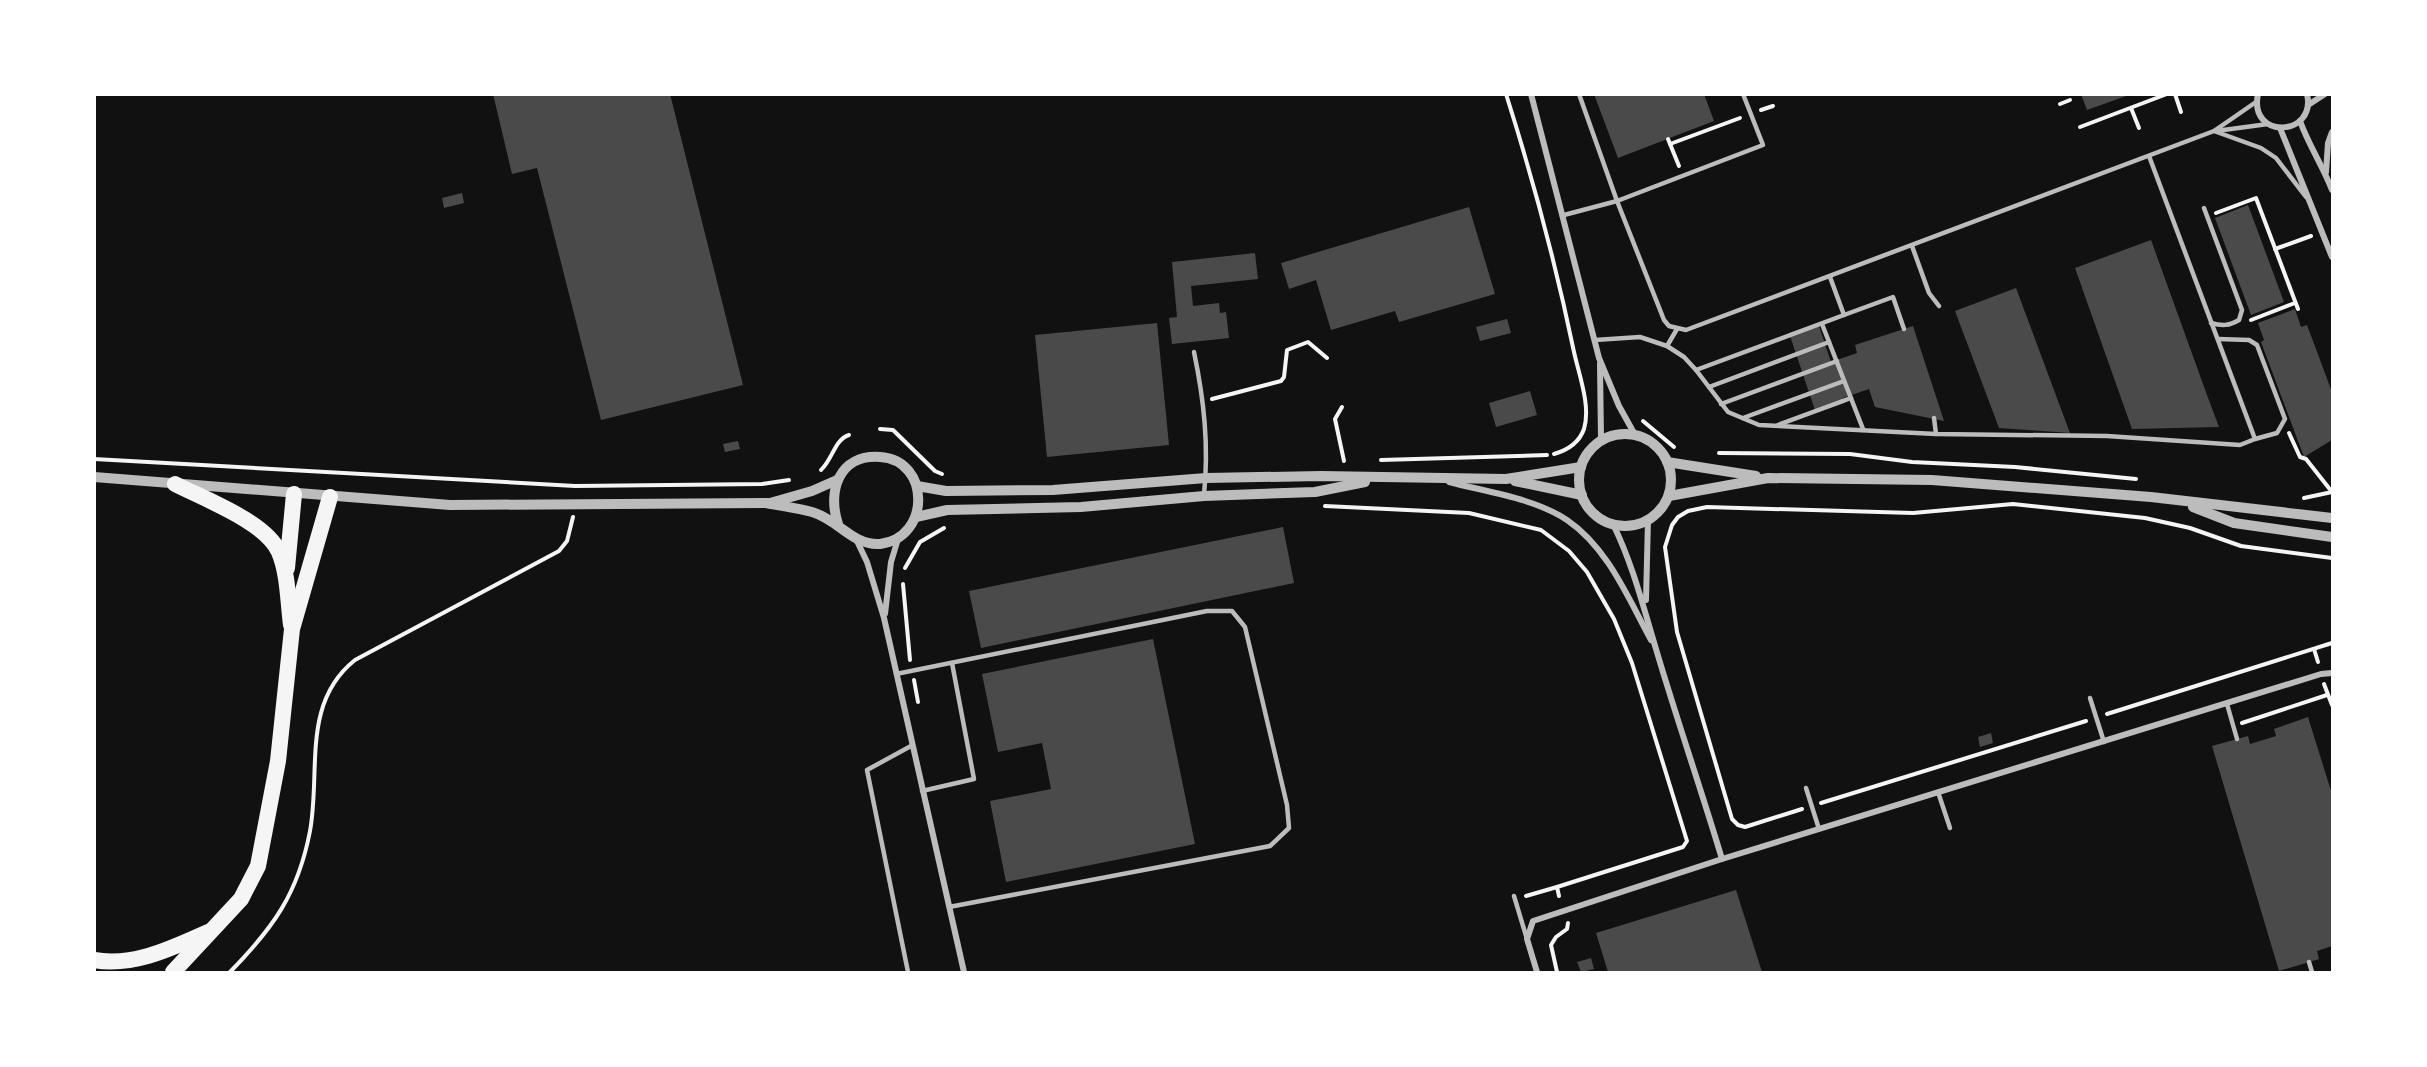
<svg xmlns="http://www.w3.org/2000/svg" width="2427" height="1067" font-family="'PT Sans',sans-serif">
<rect width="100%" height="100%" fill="#111"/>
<g fill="#4a4a4a">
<polygon points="493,94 670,94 743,385 601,420 537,168 512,174"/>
<polygon points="1594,94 1704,94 1714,121 1618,158"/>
<polygon points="2081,94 2129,94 2129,95 2087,110"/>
<polygon points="462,193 464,203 444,208 442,198"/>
<polygon points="2248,205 2284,302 2251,315 2215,218"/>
<polygon points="1469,207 1495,294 1399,322 1395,311 1331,330 1316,280 1289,289 1281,263"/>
<polygon points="2151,240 2207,395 2219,427 2132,429 2075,268"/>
<polygon points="1255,253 1258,279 1191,286 1193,306 1219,303 1220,313 1226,312 1229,338 1172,344 1169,318 1177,317 1172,262"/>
<polygon points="2016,288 2070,433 1999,428 1955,311"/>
<polygon points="2295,309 2301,327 2307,325 2332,392 2332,440 2304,457 2261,342 2264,340 2258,323"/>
<polygon points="1507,319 1511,333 1480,341 1476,327"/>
<polygon points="1157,323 1169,445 1047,457 1035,335"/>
<polygon points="1818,323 1831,362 1857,353 1855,345 1913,326 1944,421 1875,407 1869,389 1843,398 1845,403 1816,413 1789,333"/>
<polygon points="1530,391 1537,415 1496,427 1489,403"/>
<polygon points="738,441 740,449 725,452 723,444"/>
<polygon points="1283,527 1294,583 981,648 969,591"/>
<polygon points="1153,639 1195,844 1006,882 990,801 1051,789 1042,743 998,752 982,674"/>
<polygon points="2308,717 2332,794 2332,946 2317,951 2319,959 2279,971 2212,746 2248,736 2250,744 2276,736 2274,729"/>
<polygon points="1991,733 1993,743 1980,747 1978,737"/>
<polygon points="1736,890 1762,972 1608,972 1596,933"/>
<polygon points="1591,958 1594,969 1581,972 1577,962"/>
</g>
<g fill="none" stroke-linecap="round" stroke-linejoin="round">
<g stroke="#f5f5f5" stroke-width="4">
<path d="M1506 94C1533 179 1556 265 1574 352 1579 375 1591 406 1584 429 1579 443 1568 450 1554 454"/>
<polyline points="2175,94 2181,112"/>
<polyline points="2060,104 2070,100"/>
<polyline points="2131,108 2139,128"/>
<polyline points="1761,110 1773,106"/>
<polyline points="2080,127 2167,94"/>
<polyline points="1668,139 1679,166"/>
<polyline points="1670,144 1740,118"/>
<polyline points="2216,213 2256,198 2298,309"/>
<polyline points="2275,249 2311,236"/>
<polyline points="2251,320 2295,303"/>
<polyline points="1212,399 1281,381 1284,377 1287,350 1308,342 1327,358"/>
<polyline points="1342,407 1335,419 1344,461"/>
<polyline points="1643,421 1674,447"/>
<polyline points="880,429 893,430 935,471 942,474"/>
<polyline points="2289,433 2300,457 2306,459 2332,492"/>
<polyline points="1719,453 1850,454 1912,462 2015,467 2136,479"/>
<polyline points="94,459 575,486 762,484 789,480"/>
<polyline points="1381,460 1547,455"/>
<path d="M821 470C833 459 834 440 849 435"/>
<polyline points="2304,498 2332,492"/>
<polyline points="1325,506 1469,513 1541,530 1569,551 1587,572 1614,619 1632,663 1687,841 1683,847 1557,887 1559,896"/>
<polyline points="905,568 920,542 944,528"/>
<polyline points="903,584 910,660"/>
<polyline points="2314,649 2318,662"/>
<polyline points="914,680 918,702"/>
<polyline points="2324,684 2332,705"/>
<polyline points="2107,714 2332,643"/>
<polyline points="2242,723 2327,695"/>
<polyline points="1821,803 2086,721"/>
<polyline points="1802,809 1745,827 1738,825 1732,819 1677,632 1665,547 1672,525 1678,517 1688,511 1707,507 1913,513 2013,504 2145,518 2190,528 2241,546 2332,558"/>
<polyline points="1526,896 1557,887"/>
<path d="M230 972C273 928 298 894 310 831 321 771 301 703 355 660L559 551 567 541 573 517"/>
<polyline points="1557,972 1551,945 1556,937 1567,929 1568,923"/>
</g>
<g stroke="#bcbcbc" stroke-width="4.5">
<polyline points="1579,94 1617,201 1763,145 1743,94"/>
<polyline points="2214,131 2261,148 2276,158 2306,197"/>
<polyline points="2216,131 2268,124"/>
<path d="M2204 208 2242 310 2239 320C2229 326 2222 326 2211 323"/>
<polyline points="1564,215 1617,201 1664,320 1669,326 1686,330 2214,131 2256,102"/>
<polyline points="1912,246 1929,293 1939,306"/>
<polyline points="1844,315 1893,297 1904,329"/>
<polyline points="1822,324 1863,429"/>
<polyline points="2218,339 2249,340 2257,345 2285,419 2277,433 2255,439"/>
<polyline points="1595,340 1640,337 1667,346 1684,357 1696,370 1728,412 1759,425 1936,434 2107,436 2240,445 2255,439 2149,156"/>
<polyline points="1667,346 1677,329"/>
<path d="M1194 352C1204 400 1209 445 1204 495"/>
<polyline points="1696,370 1844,315 1830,277"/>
<polyline points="1709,387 1829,342"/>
<polyline points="1721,404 1837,361"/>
<polyline points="1743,418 1844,381"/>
<polyline points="1934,418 1936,434"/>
<polyline points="1778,425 1851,398"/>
<polyline points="896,674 1207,611 1232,611 1245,627 1287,805 1289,828 1270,846 949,907"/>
<polyline points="2090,698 2104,742"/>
<polyline points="2227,704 2237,739"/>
<polyline points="1806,788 1819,829"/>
<polyline points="922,791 974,779 952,663"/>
<polyline points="1938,792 1950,828"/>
<polyline points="1514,896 1527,939"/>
<polyline points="2309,962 2312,972"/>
<polyline points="908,972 867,770 911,746"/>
</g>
<g stroke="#bcbcbc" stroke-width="6">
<polyline points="1531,94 1599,358 1619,406 1634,433"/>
<path d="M2258 94C2248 140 2317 137 2307 94"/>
<polyline points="2308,105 2325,94"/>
<path d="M2300 121C2309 146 2323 166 2332 190"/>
<polyline points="2280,128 2332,257"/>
<polyline points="2326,172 2328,143 2332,132"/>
<polyline points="1600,364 1601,440"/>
<path d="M1449 482C1487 492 1534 498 1567 520 1608 548 1628 598 1651 640"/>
<path d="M1613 524C1633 565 1643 606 1656 649 1677 720 1701 789 1722 859"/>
<polyline points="857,541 867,562 884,618 964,972"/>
<polyline points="1646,600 1648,520"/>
<polyline points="885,614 891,562 898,539"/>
<polyline points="1537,972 1527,939 1533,921 1722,859 2321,674 2332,673"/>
</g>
<g stroke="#bcbcbc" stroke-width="10">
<circle cx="1625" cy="480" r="46"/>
<polyline points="1667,462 1756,476"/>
<path d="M94 477 450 505 766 503C781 506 797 508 812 512 839 520 853 546 880 544 931 538 931 460 880 457 839 454 827 491 838 524"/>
<polyline points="1515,481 1582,495"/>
<polyline points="917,486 946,491 1053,490 1206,478 1321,476 1506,479 1581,467"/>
<polyline points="1669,496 1768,478 1932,480 2151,497 2332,518"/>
<polyline points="770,503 812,491 837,480"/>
<polyline points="2193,507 2234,523 2332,537"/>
<polyline points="916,517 947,510 1081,507 1204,496 1315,492 1365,482"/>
</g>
<g stroke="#f5f5f5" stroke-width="16">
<path d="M175 484C204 499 266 522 279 552 288 573 288 602 291 625"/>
<polyline points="287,568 294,494"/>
<path d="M94 960C134 967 172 948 208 932"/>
<polyline points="173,972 241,899 258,866 278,761 292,629 330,497"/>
</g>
</g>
<rect width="2427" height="1067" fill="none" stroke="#ffffff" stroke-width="192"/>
</svg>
